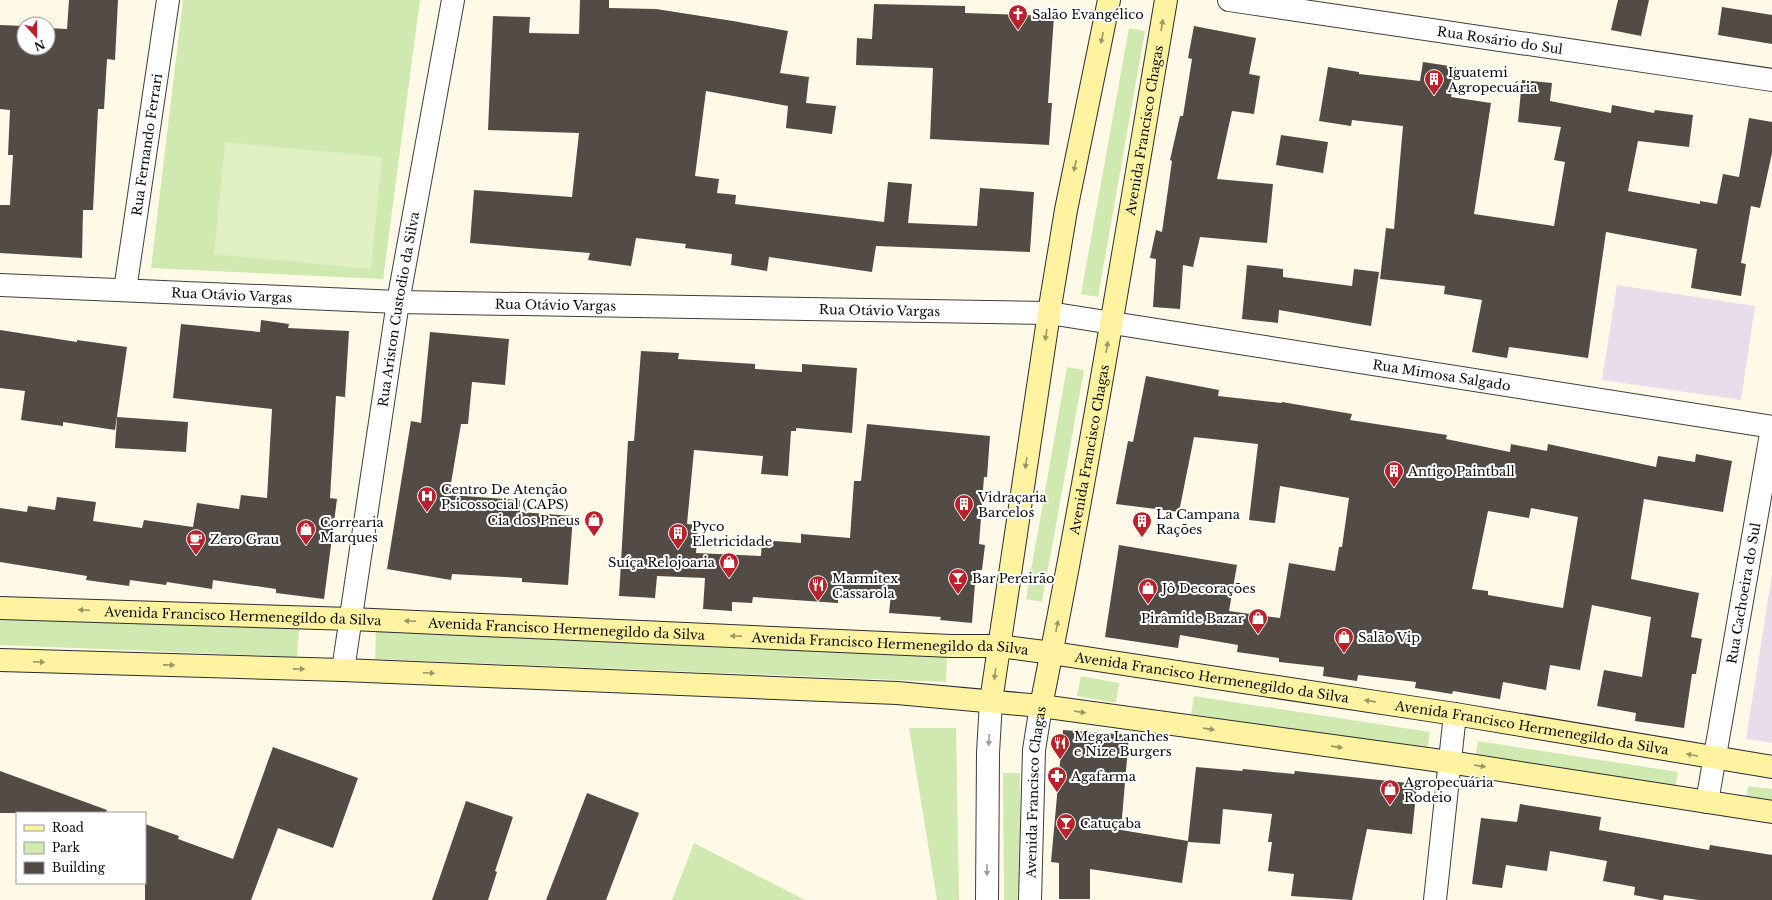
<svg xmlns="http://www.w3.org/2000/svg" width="1772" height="900" font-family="'Libre Baskerville',serif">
<rect width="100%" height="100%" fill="#fffae7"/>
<g fill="#e8ddea">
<polygon points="1617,285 1755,306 1741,400 1602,380"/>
<polygon points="1772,574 1772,743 1746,739"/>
</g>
<g fill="#cfe9b1">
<polygon points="183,0 420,0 383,279 151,268"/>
<polygon points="1129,28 1145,31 1098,297 1081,294"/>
<polygon points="1067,367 1084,370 1042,602 1026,599"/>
<polygon points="0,616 299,628 297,657 0,645"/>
<polygon points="376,630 947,653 946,682 375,659"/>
<polygon points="1081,676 1119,683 1116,703 1077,696"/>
<polygon points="1194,696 1430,732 1427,751 1191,714"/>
<polygon points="909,728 956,728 959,900 937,900"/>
<polygon points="1478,741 1678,772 1675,790 1475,759"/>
<polygon points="1003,773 1020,773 1020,900 1004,900"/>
<polygon points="1748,786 1772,789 1772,808 1745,804"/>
<polygon points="694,843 805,900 672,900"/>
</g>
<polygon fill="#e1f0c3" points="225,142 382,157 371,269 214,254"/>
<g fill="#534b46" fill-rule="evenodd">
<polygon points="69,0 118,0 115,60 107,59 104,109 98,109 93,210 83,210 82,258 0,253 0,205 10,205 13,155 8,155 10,110 0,109 0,25 24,26 24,48 48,48 48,28 67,29"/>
<polygon points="580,0 609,0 609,8 656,9 733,21 788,31 780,73 809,77 806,103 836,106 832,134 786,128 788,106 706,91 695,176 719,179 717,193 736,195 735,204 884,222 888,182 912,184 908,223 977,226 980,188 1034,192 1030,252 876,246 872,272 769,257 767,271 731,265 732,254 685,248 686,244 636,238 631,266 588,260 590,253 470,243 474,190 572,197 579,133 488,130 493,16 530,17 529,33 579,34"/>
<polygon points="1618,0 1649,0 1641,36 1611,30"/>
<polygon points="874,4 965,6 965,13 1054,16 1048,103 1052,103 1049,145 930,139 933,68 856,65 857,38 872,39"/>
<polygon points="1722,7 1772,15 1772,44 1718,35"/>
<polygon points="1194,26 1256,38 1249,74 1260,76 1254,114 1232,111 1217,179 1273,184 1267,243 1200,237 1193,267 1183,265 1180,309 1153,307 1156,259 1150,258 1156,230 1162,232 1172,161 1170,160 1180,116 1183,116 1192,59 1188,58"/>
<polygon points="1423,62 1456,67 1451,97 1491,103 1474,214 1554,226 1565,162 1554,160 1561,127 1518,122 1522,80 1552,83 1550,101 1611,113 1612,105 1654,113 1655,110 1693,115 1689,147 1638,141 1628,191 1700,204 1700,201 1717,204 1723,174 1739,177 1749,118 1772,122 1772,153 1760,208 1751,206 1741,263 1746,264 1741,296 1691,288 1697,249 1606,232 1588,358 1509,347 1507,358 1472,352 1482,300 1444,294 1445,286 1380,279 1386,228 1394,229 1403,126 1352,120 1351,126 1319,121 1328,67 1359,72 1359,74 1420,81"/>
<polygon points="1281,135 1328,142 1323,173 1276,165"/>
<polygon points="1247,265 1283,269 1283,277 1352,286 1354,269 1379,272 1371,326 1279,310 1278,323 1242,319"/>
<polygon points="261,320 289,324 288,328 349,331 345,397 336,396 330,498 337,499 324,599 276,593 276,589 213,580 212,589 167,582 166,585 130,580 129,586 86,580 87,576 0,562 0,508 27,512 28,506 55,510 57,497 96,502 93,521 142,528 144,520 193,527 197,503 239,509 241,495 267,498 272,409 173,398 181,324 260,332"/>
<polygon points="0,330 77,342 77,340 127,347 115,430 63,422 63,426 21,420 25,391 0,388"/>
<polygon points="430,332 509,339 505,385 472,382 468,424 461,424 449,495 520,500 520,512 573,516 568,585 522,582 522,578 452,574 451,580 387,569 411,421 421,423"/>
<polygon points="641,351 679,353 678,359 755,364 755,369 802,372 802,364 857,368 852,433 796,428 796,431 791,431 788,476 761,474 763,456 694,450 687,524 698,525 696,553 761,556 762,540 801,543 801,534 850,538 854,481 861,481 867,424 990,436 987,477 984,477 979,544 985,545 982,570 976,570 972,623 940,620 941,617 889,613 891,595 838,591 838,603 753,597 752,603 732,602 732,611 703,609 705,578 657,576 655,598 619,596 628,441 634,441"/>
<path d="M1146 376 1219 390 1218 396 1282 403V402L1352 414 1350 420 1447 435 1446 439 1510 452 1511 444 1547 451 1548 444 1656 467 1658 456 1695 462 1696 454 1732 461 1723 512 1644 499 1631 579 1699 593 1691 637 1702 639 1696 674H1692L1684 728 1635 721 1636 713 1597 706 1604 670 1642 677 1651 617 1592 605 1580 670 1550 665 1546 690 1503 682 1500 699 1453 691 1452 694 1415 688 1416 682 1358 675 1357 681 1323 676 1324 667 1279 662V658L1237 652 1238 645 1180 635 1178 648 1105 637 1119 545 1237 565 1229 611 1280 618 1289 563 1335 571 1339 547H1342L1349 498 1280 486 1275 523 1249 520 1258 444 1194 437 1179 512 1116 504 1128 441 1133 442ZM1531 508 1578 517 1563 608 1488 595V591L1472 589 1488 511 1529 518Z"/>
<polygon points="117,417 188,422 186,452 115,448"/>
<polygon points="1063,730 1129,735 1121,830 1188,841 1196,767 1242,771 1243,769 1294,774 1295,771 1417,784 1412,834 1367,829 1352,900 1291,896 1294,874 1268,871 1272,842 1268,842 1272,814 1223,809 1220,844 1188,842 1182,883 1090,869 1090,899 1059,899 1059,863 1051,862"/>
<polygon points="273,747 358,778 333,848 278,828 251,900 145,900 145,824 179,836 178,839 233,859"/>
<polygon points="0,771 107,810 106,813 0,813"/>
<polygon points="587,793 639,813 606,900 546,900"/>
<polygon points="466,801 513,817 495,871 497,872 488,900 432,900"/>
<polygon points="1520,804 1601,817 1599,830 1709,850 1710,845 1772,855 1772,900 1699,900 1664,895 1663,900 1660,900 1634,895 1635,887 1603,881 1607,861 1550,851 1547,871 1506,865 1502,888 1472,884 1481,818 1517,822"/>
</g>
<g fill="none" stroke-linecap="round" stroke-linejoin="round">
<defs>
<g id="minor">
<path id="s1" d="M1229 0 1772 80"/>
<path id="s2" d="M0 285 398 302 1049 313 1772 427"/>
<path id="s3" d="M125 290 168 0"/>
<path id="s4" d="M343 670 398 302 453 0"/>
<path id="s5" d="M1707 802 1772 428"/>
<polyline points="1435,900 1455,714"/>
</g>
<g id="tertiary">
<polyline points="987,900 988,753 991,701"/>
<path id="s6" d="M1030 900 1034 750 1041 706"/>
</g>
<g id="secondary">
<path id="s7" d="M0 608 351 619 951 646H999L1052 653 1455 714 1772 767"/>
<polyline points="0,660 343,670 897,693 1041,706 1449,762 1772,812"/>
<polyline points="991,701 1049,313 1066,210 1109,0"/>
<path id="s8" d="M1041 706C1088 471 1126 236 1166 0"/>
</g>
</defs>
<use href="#minor" stroke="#3d3d3d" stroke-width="24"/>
<use href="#tertiary" stroke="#3d3d3d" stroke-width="24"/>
<use href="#secondary" stroke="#2c2c2c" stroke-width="24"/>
<use href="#minor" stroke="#fff" stroke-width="22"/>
<use href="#tertiary" stroke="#fff" stroke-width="22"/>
<use href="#secondary" stroke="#fff3a2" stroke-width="22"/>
</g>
<defs><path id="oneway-solid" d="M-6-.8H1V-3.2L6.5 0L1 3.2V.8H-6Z"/></defs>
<g fill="#9d9665">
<use href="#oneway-solid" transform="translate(1162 25) rotate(-80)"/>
<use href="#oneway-solid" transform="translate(1102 38) rotate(102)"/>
<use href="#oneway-solid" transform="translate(1075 166) rotate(102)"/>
<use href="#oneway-solid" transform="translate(1046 335) rotate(99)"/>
<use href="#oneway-solid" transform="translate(1107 347) rotate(-80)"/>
<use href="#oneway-solid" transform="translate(1026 463) rotate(99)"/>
<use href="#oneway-solid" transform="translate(84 610) rotate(-178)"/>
<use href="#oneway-solid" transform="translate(410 621) rotate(-177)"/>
<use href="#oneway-solid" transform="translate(1057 626) rotate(-79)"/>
<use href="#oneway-solid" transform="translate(736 636) rotate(-177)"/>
<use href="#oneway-solid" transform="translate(39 662) rotate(2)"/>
<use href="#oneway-solid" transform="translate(169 665) rotate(1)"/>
<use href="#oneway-solid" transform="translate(299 669) rotate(1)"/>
<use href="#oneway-solid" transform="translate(429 673) rotate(2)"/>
<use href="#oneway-solid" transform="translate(995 674) rotate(98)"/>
<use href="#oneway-solid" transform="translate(1370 701) rotate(-172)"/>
<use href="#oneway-solid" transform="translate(1080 712) rotate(9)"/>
<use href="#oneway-solid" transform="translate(1209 729) rotate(8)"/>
<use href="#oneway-solid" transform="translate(1337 747) rotate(8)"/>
<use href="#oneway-solid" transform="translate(1692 755) rotate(-170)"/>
<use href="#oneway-solid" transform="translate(1480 766) rotate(9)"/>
</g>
<g fill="#9d9d9d">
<use href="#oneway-solid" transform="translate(989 740) rotate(93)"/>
<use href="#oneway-solid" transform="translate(987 870) rotate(90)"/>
</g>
<defs>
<symbol id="church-pin" viewBox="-11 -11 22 30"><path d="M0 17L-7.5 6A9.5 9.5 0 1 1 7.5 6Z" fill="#bb212a" stroke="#fff"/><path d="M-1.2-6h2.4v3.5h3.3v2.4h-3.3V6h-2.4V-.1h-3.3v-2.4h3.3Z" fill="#fff"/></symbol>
<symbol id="building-pin" viewBox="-11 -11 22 30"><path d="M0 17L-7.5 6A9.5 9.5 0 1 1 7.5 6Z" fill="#bb212a" stroke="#fff"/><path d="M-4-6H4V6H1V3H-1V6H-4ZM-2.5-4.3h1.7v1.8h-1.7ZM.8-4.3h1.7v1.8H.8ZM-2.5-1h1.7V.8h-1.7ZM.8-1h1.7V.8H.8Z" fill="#fff"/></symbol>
<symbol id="hospital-pin" viewBox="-11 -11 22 30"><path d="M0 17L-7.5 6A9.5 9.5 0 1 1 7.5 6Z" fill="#bb212a" stroke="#fff"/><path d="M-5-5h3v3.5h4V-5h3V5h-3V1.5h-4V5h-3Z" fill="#fff"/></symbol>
<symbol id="shop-pin" viewBox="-11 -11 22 30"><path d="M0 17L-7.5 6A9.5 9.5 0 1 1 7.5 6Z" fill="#bb212a" stroke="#fff"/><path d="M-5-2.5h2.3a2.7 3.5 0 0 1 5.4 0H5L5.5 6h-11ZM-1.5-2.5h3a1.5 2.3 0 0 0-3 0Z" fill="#fff"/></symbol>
<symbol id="cafe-pin" viewBox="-11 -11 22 30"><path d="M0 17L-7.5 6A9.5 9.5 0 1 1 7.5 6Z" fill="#bb212a" stroke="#fff"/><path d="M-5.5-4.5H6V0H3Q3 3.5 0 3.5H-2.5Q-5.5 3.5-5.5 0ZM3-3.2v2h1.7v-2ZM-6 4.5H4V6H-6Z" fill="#fff"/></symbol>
<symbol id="bar-pin" viewBox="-11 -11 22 30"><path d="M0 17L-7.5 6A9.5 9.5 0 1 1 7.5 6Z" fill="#bb212a" stroke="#fff"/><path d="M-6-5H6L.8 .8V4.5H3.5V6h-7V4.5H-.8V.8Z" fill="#fff"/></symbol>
<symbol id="restaurant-pin" viewBox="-11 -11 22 30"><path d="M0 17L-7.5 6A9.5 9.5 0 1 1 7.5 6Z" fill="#bb212a" stroke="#fff"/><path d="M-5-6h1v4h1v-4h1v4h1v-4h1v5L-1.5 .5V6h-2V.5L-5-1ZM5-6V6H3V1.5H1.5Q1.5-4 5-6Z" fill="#fff"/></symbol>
<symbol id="pharmacy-pin" viewBox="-11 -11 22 30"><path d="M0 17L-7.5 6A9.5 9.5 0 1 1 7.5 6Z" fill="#bb212a" stroke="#fff"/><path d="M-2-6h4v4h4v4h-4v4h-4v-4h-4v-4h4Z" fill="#fff"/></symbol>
</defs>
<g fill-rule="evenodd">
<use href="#church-pin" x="1007" y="3" width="22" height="30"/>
<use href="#building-pin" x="1423" y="68" width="22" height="30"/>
<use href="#building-pin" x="1383" y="460" width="22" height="30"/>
<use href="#hospital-pin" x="416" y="485" width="22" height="30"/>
<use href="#building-pin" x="953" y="493" width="22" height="30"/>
<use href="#shop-pin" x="583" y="509" width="22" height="30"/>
<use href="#building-pin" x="1131" y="510" width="22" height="30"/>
<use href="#shop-pin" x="295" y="518" width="22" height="30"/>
<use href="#building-pin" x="667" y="522" width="22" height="30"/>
<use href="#cafe-pin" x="185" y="528" width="22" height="30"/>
<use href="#shop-pin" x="718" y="551" width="22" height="30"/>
<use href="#bar-pin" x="947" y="567" width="22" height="30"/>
<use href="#restaurant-pin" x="807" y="574" width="22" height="30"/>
<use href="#shop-pin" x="1137" y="577" width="22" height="30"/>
<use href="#shop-pin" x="1247" y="607" width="22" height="30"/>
<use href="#shop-pin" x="1333" y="626" width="22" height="30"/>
<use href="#restaurant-pin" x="1049" y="732" width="22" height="30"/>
<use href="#pharmacy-pin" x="1046" y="765" width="22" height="30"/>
<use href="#shop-pin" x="1379" y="778" width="22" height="30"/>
<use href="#bar-pin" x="1055" y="812" width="22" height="30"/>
</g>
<g text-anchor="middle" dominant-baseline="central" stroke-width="4" stroke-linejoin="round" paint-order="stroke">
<g font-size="13" fill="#0a0a0a" stroke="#fff" text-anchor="start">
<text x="1032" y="14">Salão Evangélico</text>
<text x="1448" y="72">Iguatemi<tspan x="1448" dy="15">Agropecuária</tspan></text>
<text x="1408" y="471">Antigo Paintball</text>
<text x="441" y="489">Centro De Atenção<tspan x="441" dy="15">Psicossocial (CAPS)</tspan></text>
<text x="978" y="497">Vidraçaria<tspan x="978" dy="15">Barcelos</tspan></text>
<text x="1156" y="514">La Campana<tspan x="1156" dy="15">Rações</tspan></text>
<text x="580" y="520" text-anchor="end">Cia dos Pneus</text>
<text x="320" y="522">Correaria<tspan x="320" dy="15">Marques</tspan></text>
<text x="692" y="526">Pyco<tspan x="692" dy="15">Eletricidade</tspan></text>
<text x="210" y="539">Zero Grau</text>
<text x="715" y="562" text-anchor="end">Suíça Relojoaria</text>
<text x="832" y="578">Marmitex<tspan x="832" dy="15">Cassarola</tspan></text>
<text x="972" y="578">Bar Pereirão</text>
<text x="1162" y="588">Jô Decorações</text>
<text x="1244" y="618" text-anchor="end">Pirâmide Bazar</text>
<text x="1358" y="637">Salão Vip</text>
<text x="1074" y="736">Mega Lanches<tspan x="1074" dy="15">e Nize Burgers</tspan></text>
<text x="1071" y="776">Agafarma</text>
<text x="1404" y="782">Agropecuária<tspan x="1404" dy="15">Rodeio</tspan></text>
<text x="1080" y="823">Catuçaba</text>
</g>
<g font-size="13" fill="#0a0a0a" stroke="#fff">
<text stroke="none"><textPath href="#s1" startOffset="274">Rua Rosário do Sul</textPath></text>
<text stroke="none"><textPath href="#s8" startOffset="585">Avenida Francisco Chagas</textPath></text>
<text stroke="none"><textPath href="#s3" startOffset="147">Rua Fernando Ferrari</textPath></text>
<text stroke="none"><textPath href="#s2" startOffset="232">Rua Otávio Vargas</textPath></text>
<text stroke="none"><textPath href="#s2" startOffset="556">Rua Otávio Vargas</textPath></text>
<text stroke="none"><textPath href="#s4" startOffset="365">Rua Ariston Custodio da Silva</textPath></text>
<text stroke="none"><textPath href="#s2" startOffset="880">Rua Otávio Vargas</textPath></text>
<text stroke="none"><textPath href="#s2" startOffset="1447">Rua Mimosa Salgado</textPath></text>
<text stroke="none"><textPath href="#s8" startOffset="261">Avenida Francisco Chagas</textPath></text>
<text stroke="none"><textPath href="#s5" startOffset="212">Rua Cachoeira do Sul</textPath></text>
<text stroke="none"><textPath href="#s7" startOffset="243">Avenida Francisco Hermenegildo da Silva</textPath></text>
<text stroke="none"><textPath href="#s7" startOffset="567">Avenida Francisco Hermenegildo da Silva</textPath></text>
<text stroke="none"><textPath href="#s7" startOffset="891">Avenida Francisco Hermenegildo da Silva</textPath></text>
<text stroke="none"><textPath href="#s7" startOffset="1215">Avenida Francisco Hermenegildo da Silva</textPath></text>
<text stroke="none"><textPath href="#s7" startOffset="1539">Avenida Francisco Hermenegildo da Silva</textPath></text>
<text stroke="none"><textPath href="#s6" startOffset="108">Avenida Francisco Chagas</textPath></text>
</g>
</g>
<rect x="16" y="812" width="130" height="72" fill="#ffffff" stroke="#9d9d9d"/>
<rect x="24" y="825" width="20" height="6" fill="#fff3a2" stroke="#9d9d9d"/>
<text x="52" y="832" font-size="12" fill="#0a0a0a">Road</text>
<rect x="24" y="842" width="20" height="12" fill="#cfe9b1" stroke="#9d9d9d"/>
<text x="52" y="852" font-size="12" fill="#0a0a0a">Park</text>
<rect x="24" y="862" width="20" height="12" fill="#534b46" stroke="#9d9d9d"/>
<text x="52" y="872" font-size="12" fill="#0a0a0a">Building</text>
<g transform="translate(36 36) rotate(159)"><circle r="19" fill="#ffffff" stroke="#9d9d9d"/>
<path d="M0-3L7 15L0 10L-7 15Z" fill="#bb212a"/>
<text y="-6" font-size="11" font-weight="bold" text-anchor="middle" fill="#0a0a0a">N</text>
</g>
</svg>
